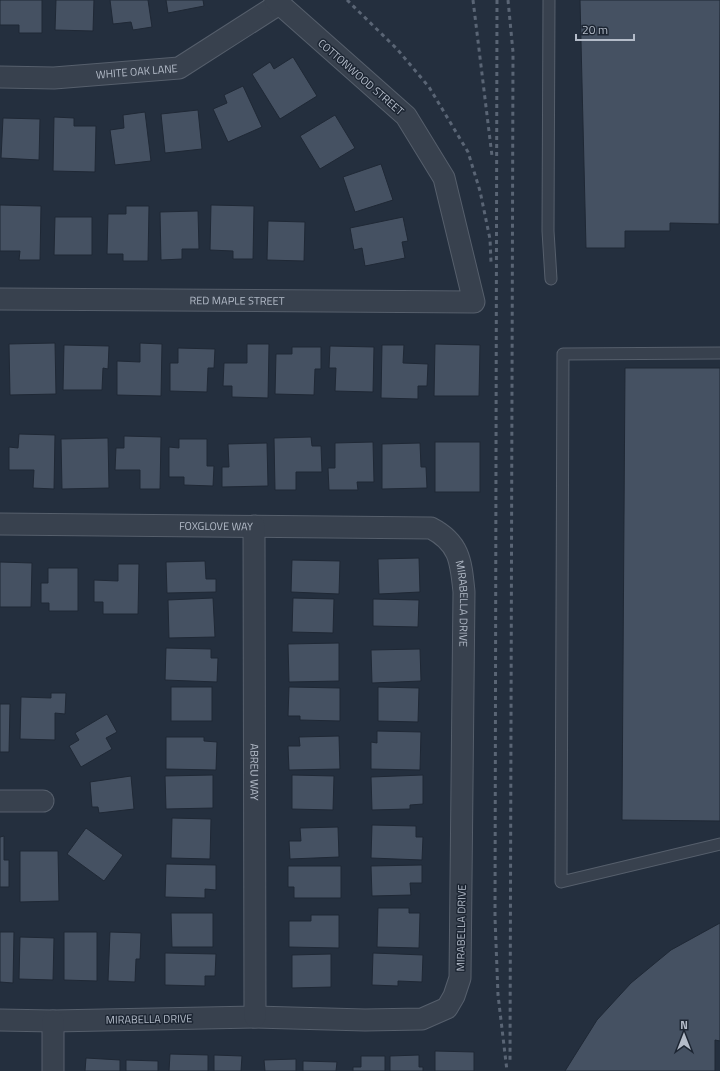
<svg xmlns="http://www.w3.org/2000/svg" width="720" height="1071" font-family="'Titillium Web',sans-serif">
<rect width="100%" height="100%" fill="#242f3e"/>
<g fill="#455162" stroke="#1f2835">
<polygon points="0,0 42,0 42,33 19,33 19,25 0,25"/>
<polygon points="56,0 94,0 93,31 55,30"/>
<polygon points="110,0 148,0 152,27 133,30 131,22 113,24"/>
<polygon points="166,0 203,0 204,6 168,13"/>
<polygon points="580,0 720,0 719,224 670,223 670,231 625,231 625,248 586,248"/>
<polygon points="293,57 317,96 280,119 252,74 270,62 274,69"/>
<polygon points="243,86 262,127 228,142 213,109 227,103 224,95"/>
<polygon points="198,110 202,149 165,153 161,114"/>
<polygon points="145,112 151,161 115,165 110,130 124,128 123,115"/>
<polygon points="335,115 355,148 320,169 300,136"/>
<polygon points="54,117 74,118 74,126 96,126 95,172 53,171"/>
<polygon points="3,118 40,119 39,160 1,158"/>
<polygon points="381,164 393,200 355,212 343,177"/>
<polygon points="0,205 41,206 40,260 19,260 20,251 0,251"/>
<polygon points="211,205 254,206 253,259 233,259 233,251 210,250"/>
<polygon points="126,206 149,206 148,261 123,261 123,254 107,254 108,214 126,214"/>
<polygon points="198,211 199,249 182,249 182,259 161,260 160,212"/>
<polygon points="55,217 92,217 92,255 54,255"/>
<polygon points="403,217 408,241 402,242 405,258 365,266 362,248 354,250 350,228"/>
<polygon points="268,221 305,222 304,261 267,260"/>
<polygon points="55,343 56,394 10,395 9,344"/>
<polygon points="140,343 162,344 161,396 117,395 117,361 140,362"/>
<polygon points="247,344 269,344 268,398 232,397 232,386 223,386 224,363 247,363"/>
<polygon points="435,344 480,345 479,396 434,396"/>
<polygon points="64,345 109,346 108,369 103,368 102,390 63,390"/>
<polygon points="382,345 404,345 403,363 428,364 427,386 418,386 418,399 381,398"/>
<polygon points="330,346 374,347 373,392 335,391 336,368 329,368"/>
<polygon points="292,347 321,347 321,369 315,369 314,395 275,394 276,354 292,354"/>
<polygon points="178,348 215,349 214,368 208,368 207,392 170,391 170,363 178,363"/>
<polygon points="625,368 720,368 720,821 622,820"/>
<polygon points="19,434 55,435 54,489 33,488 34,470 9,470 9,447 18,448"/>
<polygon points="124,436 161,437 160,489 140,489 140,470 115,470 116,448 124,448"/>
<polygon points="311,437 312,446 321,446 322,472 296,472 296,490 275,490 274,438"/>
<polygon points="108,438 109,488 62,489 61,439"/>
<polygon points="179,439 207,439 207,466 214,466 213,486 184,485 184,477 169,477 169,447 179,448"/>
<polygon points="373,442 374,482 357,482 358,490 329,490 328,468 335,468 335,443"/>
<rect x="435" y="442" width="45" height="50"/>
<polygon points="267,443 268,486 222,487 222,467 229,467 228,444"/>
<polygon points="420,443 421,467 426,467 427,488 382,489 382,444"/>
<polygon points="419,558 420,592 379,594 378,559"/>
<polygon points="292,560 340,561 339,594 291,592"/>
<polygon points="205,561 206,579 216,579 216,592 167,593 166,562"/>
<polygon points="0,562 32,563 31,607 0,607"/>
<polygon points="118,564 139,564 138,614 103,614 103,602 94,602 94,580 118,581"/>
<polygon points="48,568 78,568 78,611 49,611 49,603 41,603 41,583 48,583"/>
<polygon points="213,598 215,637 169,638 168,600"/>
<polygon points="293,598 334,599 333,633 292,632"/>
<polygon points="373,599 419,600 418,627 373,626"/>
<polygon points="339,643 339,681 289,682 288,644"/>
<polygon points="166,648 211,649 211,658 218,658 217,682 165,680"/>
<polygon points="420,649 421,681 372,683 371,650"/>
<rect x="171" y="687" width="41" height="34"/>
<polygon points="289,687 340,688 340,721 300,720 300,716 288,716"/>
<polygon points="378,687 419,688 418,722 378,721"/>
<polygon points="51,693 66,693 65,714 55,713 55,740 20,739 21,697 51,698"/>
<polygon points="0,704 10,704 9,752 0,752"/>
<polygon points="107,714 117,732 106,738 112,749 81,767 69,746 79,740 75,733"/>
<polygon points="377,731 421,732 420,770 371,769 371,742 377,743"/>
<polygon points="339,736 340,769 289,770 288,746 300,746 299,737"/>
<polygon points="166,737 204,737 204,741 217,742 216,770 166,769"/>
<polygon points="213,775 213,808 166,809 165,776"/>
<polygon points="292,775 334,776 333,810 292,809"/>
<polygon points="423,775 423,804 410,805 410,809 372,810 371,777"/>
<polygon points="131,776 134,809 99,813 98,807 92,807 90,782"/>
<polygon points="172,818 211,819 210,859 171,858"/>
<polygon points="372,825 416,826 416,837 423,837 422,860 371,858"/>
<polygon points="338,827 339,857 290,859 289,841 301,841 300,828"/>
<polygon points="86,828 123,855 104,881 67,854"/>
<polygon points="4,836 4,860 9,860 9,887 0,887 0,837"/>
<polygon points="20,851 58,851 59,901 20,902"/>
<polygon points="166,864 216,865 216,890 205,889 205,898 165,897"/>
<polygon points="422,865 422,883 410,883 411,895 372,896 371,866"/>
<polygon points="288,866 341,866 341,898 294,898 294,887 288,887"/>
<polygon points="378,908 409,908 409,913 420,913 419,948 377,947"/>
<polygon points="171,913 213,913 213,947 172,947"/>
<polygon points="311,915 339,915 339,948 289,947 289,921 311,921"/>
<polygon points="720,923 720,1041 715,1040 715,1071 565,1071 597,1020 631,983 671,950"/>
<polygon points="0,932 14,932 13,983 0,982"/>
<polygon points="64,932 97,932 97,981 64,980"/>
<polygon points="110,932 141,933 140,959 136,959 135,982 108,981"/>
<polygon points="20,937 54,938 53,980 19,979"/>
<polygon points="165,953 216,954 215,976 205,976 205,986 165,985"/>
<polygon points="373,953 423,955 422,982 398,981 398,986 372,985"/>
<polygon points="331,954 331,987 292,988 292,955"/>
<polygon points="435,1051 474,1052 474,1071 435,1071"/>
<polygon points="170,1054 208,1055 208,1071 169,1071"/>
<polygon points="214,1055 242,1056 241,1071 214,1071"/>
<polygon points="419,1055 419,1067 423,1067 423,1071 390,1071 390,1056"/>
<polygon points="361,1056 385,1056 385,1071 353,1071 353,1067 361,1067"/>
<polygon points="86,1058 120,1060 120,1071 85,1071"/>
<polygon points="296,1059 296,1071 265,1071 264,1060"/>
<polygon points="126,1060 158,1061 158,1071 126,1071"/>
<polygon points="303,1061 337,1062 336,1071 303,1071"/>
</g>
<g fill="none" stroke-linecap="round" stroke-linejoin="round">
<defs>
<g id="service">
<polyline points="549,0 548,231 551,279"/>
<polyline points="720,353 563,354 561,882 720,844"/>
</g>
<g id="minor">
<path id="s1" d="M0 77 54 78 179 68 279 4"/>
<path id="s2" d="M0 299 474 302 444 178 406 116 275 0"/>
<path id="s3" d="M0 524 431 528C460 543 461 562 464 592L460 978 454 996 447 1008 422 1019 365 1020 255 1017 53 1021 0 1020"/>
<path id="s4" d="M254 526 255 1017"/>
<polyline points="0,801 43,801"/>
<polyline points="53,1021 53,1071"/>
</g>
</defs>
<use href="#service" stroke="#565f6c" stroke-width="13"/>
<use href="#minor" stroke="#565f6c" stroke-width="23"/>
<use href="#service" stroke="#38414e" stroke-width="11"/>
<use href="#minor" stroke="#38414e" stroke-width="21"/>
<g stroke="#5a6575" stroke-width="3" stroke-dasharray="4 4" stroke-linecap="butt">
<polyline points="347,0 397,49 429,87 468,152 480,191 490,239 491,262"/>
<polyline points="473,0 492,156"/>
<polyline points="497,0 495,918 498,995 507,1071"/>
<polyline points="508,0 513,52 510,1060"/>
</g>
</g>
<g text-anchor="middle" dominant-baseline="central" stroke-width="3" stroke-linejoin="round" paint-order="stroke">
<g font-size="11" fill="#b4bcc9" stroke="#1d2633">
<text stroke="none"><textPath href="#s1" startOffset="137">WHITE OAK LANE</textPath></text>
<text transform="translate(361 77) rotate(41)">COTTONWOOD STREET</text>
<text stroke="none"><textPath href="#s2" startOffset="237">RED MAPLE STREET</textPath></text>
<text stroke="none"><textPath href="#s3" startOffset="216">FOXGLOVE WAY</textPath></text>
<text stroke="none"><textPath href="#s3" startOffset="519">MIRABELLA DRIVE</textPath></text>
<text stroke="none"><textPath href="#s4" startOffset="246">ABREU WAY</textPath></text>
<text transform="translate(461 928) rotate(-89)">MIRABELLA DRIVE</text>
<text transform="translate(149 1019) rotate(-1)">MIRABELLA DRIVE</text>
</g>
</g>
<g transform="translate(684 1035)" stroke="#1d2633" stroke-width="3" paint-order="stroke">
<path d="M0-3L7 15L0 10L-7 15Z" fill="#b4bcc9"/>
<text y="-6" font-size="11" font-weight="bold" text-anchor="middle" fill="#b4bcc9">N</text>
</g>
<path d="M576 34v6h58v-6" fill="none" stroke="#b4bcc9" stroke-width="2"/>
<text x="582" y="34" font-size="12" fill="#b4bcc9" stroke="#1d2633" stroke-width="3" paint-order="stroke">20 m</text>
</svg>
